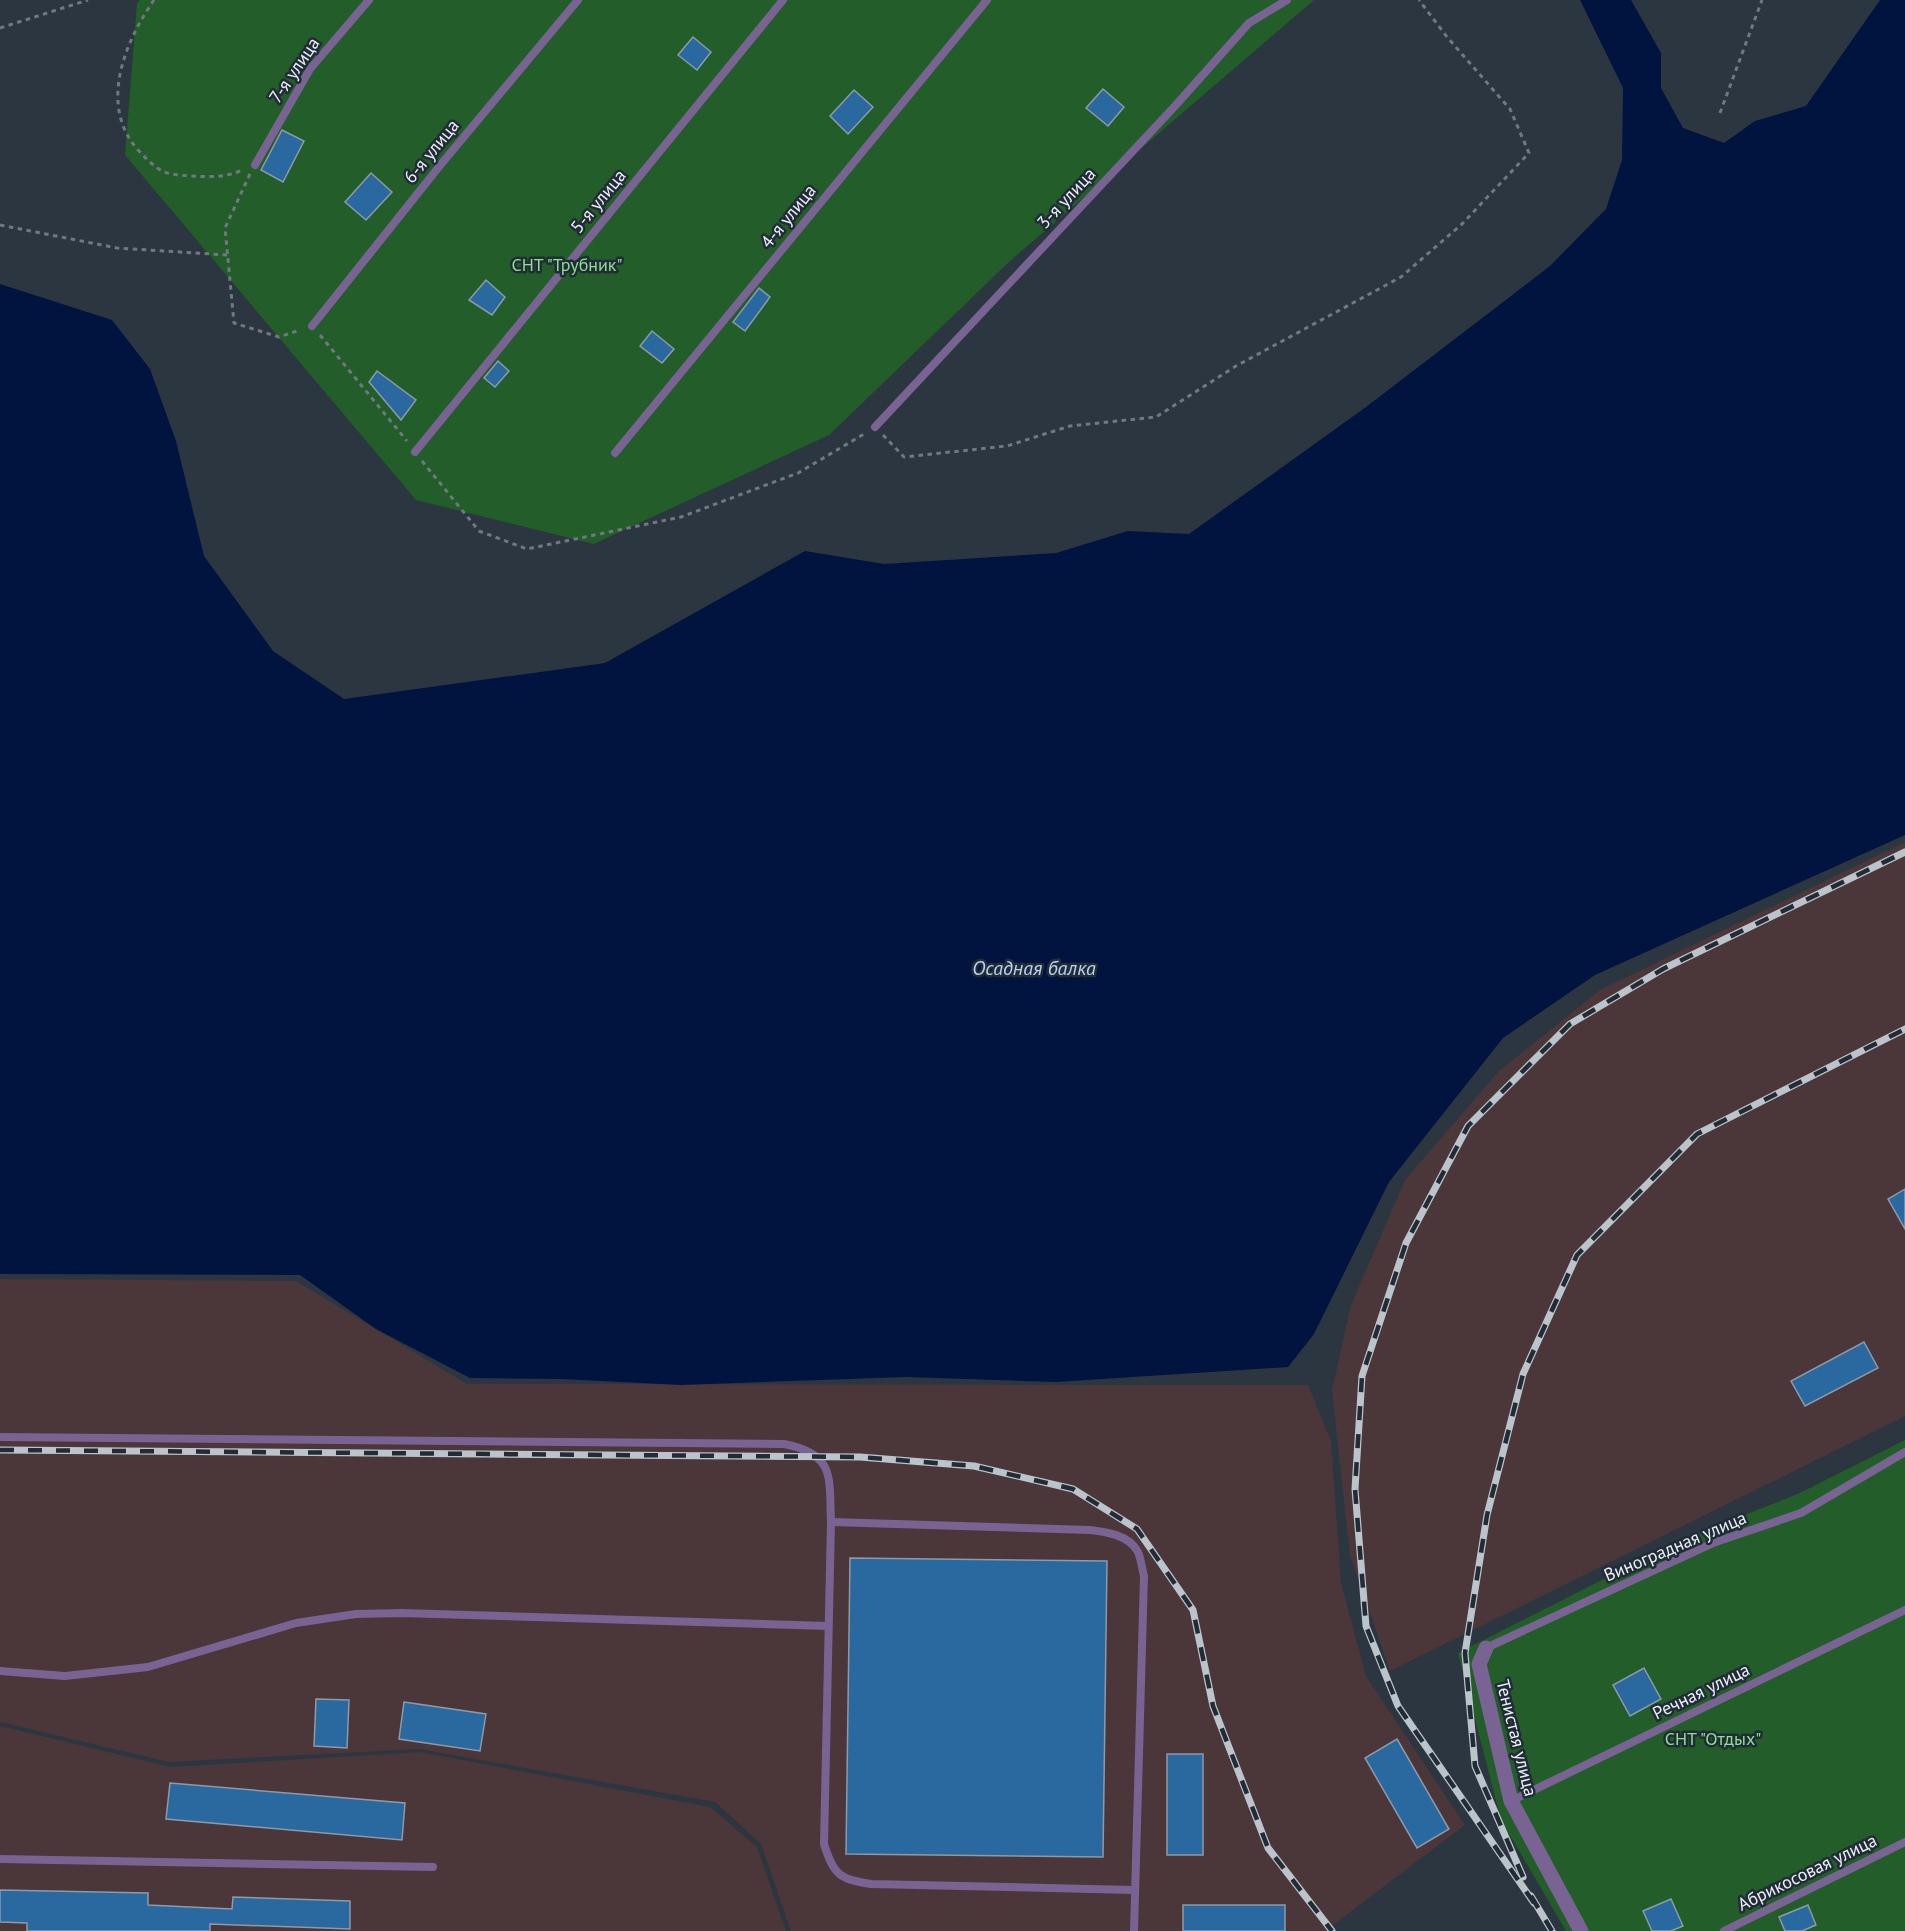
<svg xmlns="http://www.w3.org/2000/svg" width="1905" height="1931" font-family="'PT Sans',sans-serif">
<rect width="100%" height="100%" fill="#2c3640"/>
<g fill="#4b363a">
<polygon points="1905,842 1905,1416 1390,1671 1350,1555 1332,1390 1351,1305 1405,1180 1499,1071 1600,990"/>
<polygon points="0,1279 296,1281 467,1384 1308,1385 1331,1441 1341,1583 1366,1676 1465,1825 1325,1931 791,1931 761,1844 715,1802 419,1749 169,1762 0,1722"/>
<polygon points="0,1726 171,1767 420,1752 710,1807 757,1847 786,1931 0,1931"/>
</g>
<g fill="#235d2a">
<polygon points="140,0 1314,0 1011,260 829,435 594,544 416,500 125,155 137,3"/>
<polygon points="1905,1440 1905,1931 1566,1931 1501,1820 1458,1653 1681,1540 1800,1493"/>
</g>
<polygon fill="#00143f" points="1580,0 1631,0 1661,53 1661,88 1683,128 1724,143 1755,121 1806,106 1880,0 1905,0 1905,835 1595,975 1503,1038 1389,1182 1314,1334 1288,1367 1056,1382 906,1377 681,1385 561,1379 470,1378 376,1329 300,1275 0,1274 0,284 112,320 150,369 176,441 204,556 273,651 344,699 605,663 805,551 884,564 1056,553 1128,531 1189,534 1366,407 1550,266 1606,209 1622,160 1623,88"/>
<g fill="#2969a0" stroke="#8e9aa6" stroke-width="1.5">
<polygon points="693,37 711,52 697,70 678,55"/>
<polygon points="1103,89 1124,107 1108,126 1086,108"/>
<polygon points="854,90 873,107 848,134 830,116"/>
<polygon points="282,130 304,141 283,182 261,170"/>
<polygon points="371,173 392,192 366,220 345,202"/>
<polygon points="486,280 505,297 492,315 469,300"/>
<polygon points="759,288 770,297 745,331 733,322"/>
<polygon points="652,331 674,349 662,363 640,346"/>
<polygon points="498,361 509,371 495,387 484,378"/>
<polygon points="377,371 416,400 401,420 369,382"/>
<polygon points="1905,1189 1905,1229 1888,1199"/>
<polygon points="1864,1342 1878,1368 1805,1406 1791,1381"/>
<polygon points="850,1558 1107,1561 1103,1857 846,1854"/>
<polygon points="1644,1668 1661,1699 1630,1716 1613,1685"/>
<polygon points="316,1699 349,1700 347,1748 314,1746"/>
<polygon points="404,1702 486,1714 480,1751 399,1739"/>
<polygon points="1397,1739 1449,1829 1417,1848 1365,1758"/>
<rect x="1167" y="1754" width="36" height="101"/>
<polygon points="170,1783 405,1803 402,1840 166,1819"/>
<polygon points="0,1890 148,1893 148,1905 232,1909 233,1897 350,1901 350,1929 210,1924 210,1931 27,1931 27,1923 0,1922"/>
<polygon points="1671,1899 1683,1926 1671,1931 1652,1931 1643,1911"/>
<rect x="1183" y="1905" width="102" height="26"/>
<polygon points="1808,1905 1816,1925 1802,1931 1785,1931 1779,1917"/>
</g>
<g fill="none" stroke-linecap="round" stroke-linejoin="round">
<g stroke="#707981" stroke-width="3" stroke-dasharray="4.5 4.5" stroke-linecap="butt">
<path d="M154 0C124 43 98 107 139 151 159 172 162 174 190 176 209 177 227 178 244 169"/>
<polyline points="0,28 88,0"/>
<polyline points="1720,113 1762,0"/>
<polyline points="250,174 225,228 234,323 279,337 300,330"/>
<polyline points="0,225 117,248 227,255"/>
<polyline points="320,335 407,441"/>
<polyline points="883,435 904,457 1007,446 1070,426 1156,417 1236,366 1401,277 1462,224 1529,153 1510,109 1447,37 1419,0"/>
<polyline points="422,461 479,531 527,549 681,517 798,473 864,434"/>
</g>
<g stroke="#786393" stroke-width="8">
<polyline points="255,165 310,69 369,0"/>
<polyline points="312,326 442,163 578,0"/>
<polyline points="875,427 1175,106 1249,23 1287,0"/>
<polyline points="415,452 783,0"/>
<polyline points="615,453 987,0"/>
<path d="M0 1437 784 1444C836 1454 829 1478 831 1522L824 1844C834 1876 840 1879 871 1884L1134 1890"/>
<path d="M831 1522 1090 1530C1107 1532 1129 1535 1138 1552 1141 1559 1142 1569 1144 1576L1134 1931"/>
<polyline points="1486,1648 1713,1543 1801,1513 1905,1452"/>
<polyline points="0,1671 65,1676 148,1667 296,1623 356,1614 402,1613 828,1626"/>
<polyline points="1511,1801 1905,1610"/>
<polyline points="0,1859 433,1867"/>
<polyline points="1724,1931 1905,1842"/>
</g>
<polyline stroke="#786393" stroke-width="15" points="1486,1648 1479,1664 1511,1801 1581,1931"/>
<defs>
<g id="rail">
<polyline points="0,1450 860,1457 974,1466 1073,1489 1137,1529 1193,1610 1213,1706 1268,1848 1332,1931"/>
<polyline points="1523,1877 1475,1766 1465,1653 1487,1515 1523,1374 1577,1255 1697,1134 1905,1029"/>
<polyline points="1531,1896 1552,1931"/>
<polyline points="1534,1903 1398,1706 1366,1626 1355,1489 1362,1376 1406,1243 1468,1126 1570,1024 1663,969 1905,852"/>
</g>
</defs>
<use href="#rail" stroke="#bcc4cb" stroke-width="7"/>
<use href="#rail" stroke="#222c36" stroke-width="4.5" stroke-dasharray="14" stroke-linecap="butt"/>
</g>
<g text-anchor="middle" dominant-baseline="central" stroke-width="5" stroke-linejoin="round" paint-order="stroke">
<g font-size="18" fill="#eaf1f7" stroke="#222c36">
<text transform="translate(294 70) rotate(-56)">7-я улица</text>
<text transform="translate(431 151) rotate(-51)">6-я улица</text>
<text transform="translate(1066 198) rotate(-47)">3-я улица</text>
<text transform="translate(598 201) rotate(-51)">5-я улица</text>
<text transform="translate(788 216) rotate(-51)">4-я улица</text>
<text transform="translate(1675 1546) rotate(-23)">Виноградная улица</text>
<text transform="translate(1701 1691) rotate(-26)">Речная улица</text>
<text transform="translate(1517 1738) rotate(76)">Тенистая улица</text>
<text transform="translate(1807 1872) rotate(-26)">Абрикосовая улица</text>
</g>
<g font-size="18" fill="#8ae191" stroke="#222c36">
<text x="567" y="264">СНТ "Трубник"</text>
<text x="1713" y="1738">СНТ "Отдых"</text>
</g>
<g font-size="20" font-style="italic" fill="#bad1f4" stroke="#222c36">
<text x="1034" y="968">Осадная балка</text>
</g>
</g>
</svg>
